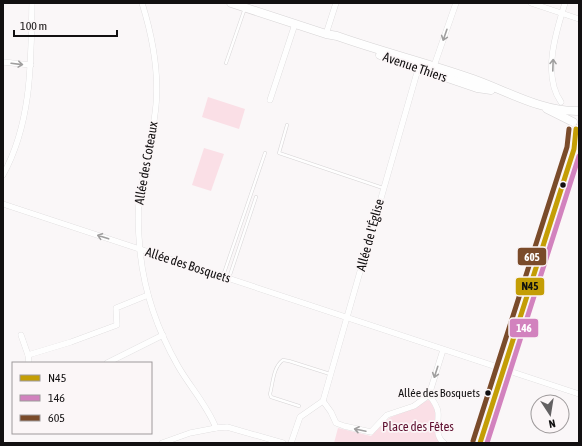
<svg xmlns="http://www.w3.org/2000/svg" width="582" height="446" font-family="'Asap Condensed',sans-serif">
<rect width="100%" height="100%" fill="#faf7f8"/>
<g fill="#fadfe6">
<polygon points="208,97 245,109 239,129 202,117"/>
<polygon points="204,148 224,154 211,191 192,185"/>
<path d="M428 400 431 401C432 404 434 407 435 409 438 420 430 435 441 443H334L338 428 371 436 385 421 391 417 410 410Z"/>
</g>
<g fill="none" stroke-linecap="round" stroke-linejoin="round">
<defs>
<g id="service">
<polyline points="226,63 245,8"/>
<polyline points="287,125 279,153 383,188"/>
<polyline points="223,276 265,153"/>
<polyline points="229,278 256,197"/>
<path d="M299 406 271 397 270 394C273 383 273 367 283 360L289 361 330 374"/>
</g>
<g id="minor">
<path d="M142 3C152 35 159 71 156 105 153 138 143 170 139 203 137 219 139 236 140 251 144 291 158 331 178 366 190 387 207 405 216 428"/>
<polyline points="531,3 579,19"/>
<polyline points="326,34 336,3"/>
<polyline points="3,62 31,65"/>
<polyline points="434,66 456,3"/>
<polyline points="270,100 295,24"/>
<path d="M561 102C542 75 556 32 565 3"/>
<path d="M3 175C32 122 31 62 32 3"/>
<polyline points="3,204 579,394"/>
<polyline points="21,335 28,355 29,363"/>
<polyline points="28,355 71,342 117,325 116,308 148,295"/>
<polyline points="107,363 163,335"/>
<path d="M429 395C433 400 437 405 438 412 439 422 434 436 444 443"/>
<polyline points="429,395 443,350"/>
<polyline points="323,401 331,412 336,423 344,426 371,432 387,415 414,406 429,395"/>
<polyline points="162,443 190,433 216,428 227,427 283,443"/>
<polyline points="291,443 300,417 323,401 418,69 421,66"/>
</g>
<g id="secondary">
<path d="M231 3 326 34 337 36C382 52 428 63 473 79 507 91 540 111 577 111"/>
<polyline points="380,55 477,88 491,90"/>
<polyline points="547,109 573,122"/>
<polyline points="572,156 576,139 576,129"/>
<polyline points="480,443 579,149"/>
</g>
</defs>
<use href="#service" stroke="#d6d4d5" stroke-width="3.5"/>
<use href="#minor" stroke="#d6d4d5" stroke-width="6"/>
<use href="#secondary" stroke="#d6d4d5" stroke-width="9"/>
<use href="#service" stroke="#fefefe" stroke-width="2.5"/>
<use href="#minor" stroke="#fefefe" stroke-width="5.5"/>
<use href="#secondary" stroke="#fefefe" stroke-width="8"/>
<defs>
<polyline id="bus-1" points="480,443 574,149 576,129"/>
<polyline id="bus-2" points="487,443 579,156"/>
<polyline id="bus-3" points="473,441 567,147 569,129"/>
</defs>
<use href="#bus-1" stroke="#fbf6f7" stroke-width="8"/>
<use href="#bus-2" stroke="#fbf6f7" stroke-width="8"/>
<use href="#bus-3" stroke="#fbf6f7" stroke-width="8"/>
<use href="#bus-1" stroke="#c49e06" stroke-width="5"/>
<use href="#bus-2" stroke="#d282be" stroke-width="5"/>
<use href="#bus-3" stroke="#7a4b2a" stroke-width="5"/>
</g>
<defs><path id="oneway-shaft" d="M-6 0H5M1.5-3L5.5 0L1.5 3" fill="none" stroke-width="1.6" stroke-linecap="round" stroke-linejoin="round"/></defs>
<g stroke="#a09f9f">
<use href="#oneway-shaft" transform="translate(445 35) rotate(109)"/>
<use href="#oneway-shaft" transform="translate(17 64) rotate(7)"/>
<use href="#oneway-shaft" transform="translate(553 65) rotate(-88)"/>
<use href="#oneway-shaft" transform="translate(103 237) rotate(-162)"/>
<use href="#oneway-shaft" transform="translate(436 372) rotate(108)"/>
<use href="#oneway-shaft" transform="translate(360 430) rotate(-168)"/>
</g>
<g fill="#121011" stroke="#fbf6f7" stroke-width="1.5">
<circle cx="563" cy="185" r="3.5"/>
<circle cx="488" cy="393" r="3.5"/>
</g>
<g text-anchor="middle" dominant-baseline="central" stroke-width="3.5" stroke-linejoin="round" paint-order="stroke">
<g font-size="12" fill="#121011" stroke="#fbf6f7" text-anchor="end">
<text x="480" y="393">Allée des Bosquets</text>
</g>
<g font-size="13" fill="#121011" stroke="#fbf6f7">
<text transform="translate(415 67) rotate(19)">Avenue Thiers</text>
<text transform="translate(146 163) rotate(-80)">Allée des Coteaux</text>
<text transform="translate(370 235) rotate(-75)">Allée de l'Église</text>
<text transform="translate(188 265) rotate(18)">Allée des Bosquets</text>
</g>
<g font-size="13" fill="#611232" stroke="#fbf6f7">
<text x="418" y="426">Place des Fêtes</text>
</g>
</g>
<g stroke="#fbf6f7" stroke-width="1.5">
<rect x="517" y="247" width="30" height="19" rx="4" fill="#7a4b2a"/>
<rect x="515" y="277" width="30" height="19" rx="4" fill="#c49e06"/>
<rect x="509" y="318" width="30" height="20" rx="4" fill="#d282be"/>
</g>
<g font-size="11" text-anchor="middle" font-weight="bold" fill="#fff">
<text x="532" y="261">605</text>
<text x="524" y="332">146</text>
</g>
<g font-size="11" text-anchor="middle" font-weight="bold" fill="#111">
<text x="530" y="290">N45</text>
</g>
<rect width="582" height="446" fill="none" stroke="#121011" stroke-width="8"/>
<rect x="12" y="362" width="140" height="72" fill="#fbf6f7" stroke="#9e9a9b"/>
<rect x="20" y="375" width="20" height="6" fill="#c49e06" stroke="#9e9a9b"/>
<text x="48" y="382" font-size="12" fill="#121011">N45</text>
<rect x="20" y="395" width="20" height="6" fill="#d282be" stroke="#9e9a9b"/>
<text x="48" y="402" font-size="12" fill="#121011">146</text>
<rect x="20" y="415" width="20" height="6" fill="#7a4b2a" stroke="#9e9a9b"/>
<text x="48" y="422" font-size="12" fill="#121011">605</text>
<g transform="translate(550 414) rotate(168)"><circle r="19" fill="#fbf6f7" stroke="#9e9a9b"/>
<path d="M0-3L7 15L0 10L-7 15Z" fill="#636162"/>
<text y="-6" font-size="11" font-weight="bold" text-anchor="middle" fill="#121011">N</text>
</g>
<path d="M14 30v6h103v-6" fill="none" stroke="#121011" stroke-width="2"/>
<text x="20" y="30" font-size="12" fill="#121011" stroke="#fbf6f7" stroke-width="3" paint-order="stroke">100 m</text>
</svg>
